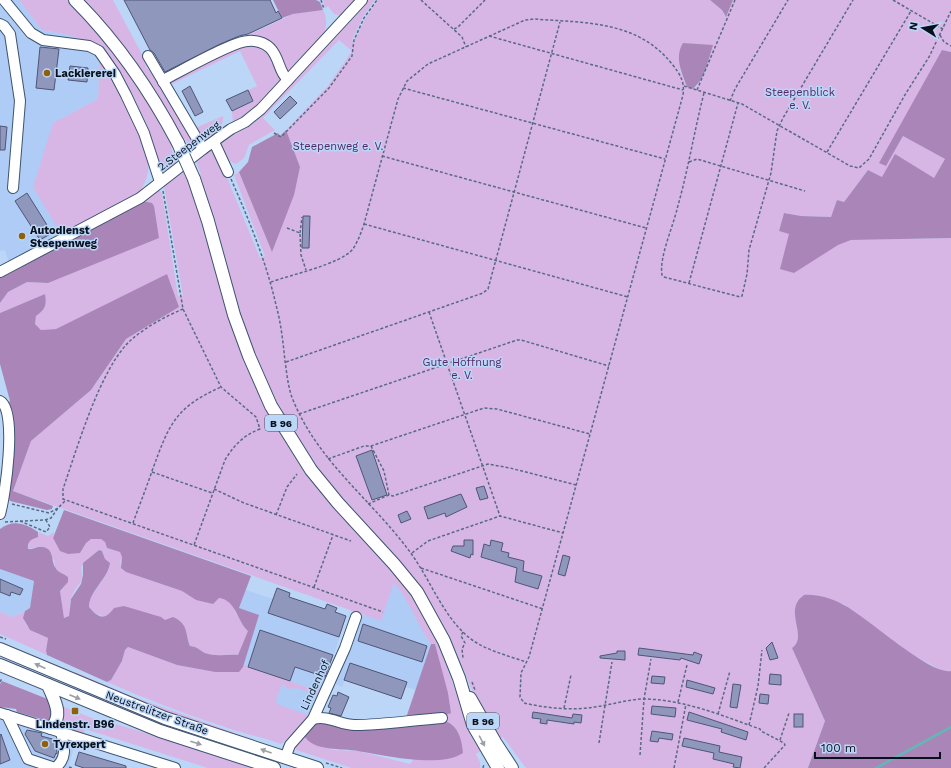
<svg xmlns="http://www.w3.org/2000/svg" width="951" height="768" font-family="'Work Sans',sans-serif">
<rect width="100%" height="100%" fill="#bcd6f8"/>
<g fill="#aeccf5">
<polygon points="0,0 19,0 42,30 69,35 86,41 100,58 98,99 53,123 62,235 9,263 5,250 1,251 0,250"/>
<polygon points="0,569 34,581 30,608 13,617 0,612"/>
<polygon points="394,582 402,591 431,644 416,690 406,687 401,699 345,680 342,687 333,683 360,614 381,620"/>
<polygon points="246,590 273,599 272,603 343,627 326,678 310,716 281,744 243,667 239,608"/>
<polygon points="0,719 76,741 68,768 0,768"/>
</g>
<g fill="#d7b6e6" fill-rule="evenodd">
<path d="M19 0H68C112 41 145 94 172 146L171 148 178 163 166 171 159 167 129 93 86 41 69 35 42 30Z"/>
<path d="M83 0H113L144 58 147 68 165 91 196 144 195 150 192 152 185 139 183 140C155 88 123 43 83 0Z"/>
<polygon points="323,0 356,0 341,16 334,14 328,6 325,8"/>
<path d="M367 0H375L363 17 352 40 354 41 365 19 378 0H710L722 10 725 17 733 0H951V52L942 50 886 166 903 136 945 159 934 178 882 177 868 170 844 202 837 200 831 217 801 216 784 213 779 231 789 234V271L794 273 838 244 851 240 951 238V671H943L911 654 843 604 804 595C782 610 809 635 792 648L825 721 808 768H526L503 737 498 741 478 704 450 638 421 590 342 500 316 466 276 402 254 353 240 313 214 219 199 175 201 174 195 159 211 149 217 153 260 258 265 256 234 175 239 172 272 251 300 168 286 130 328 86 352 51 339 40 263 118 275 130 249 145 244 158 236 164 231 162 221 146V142ZM712 45C709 59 706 80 695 88L687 87 680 70Z"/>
<path d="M323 10C327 17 327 26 324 34L289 74 256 38 167 74 293 14Z"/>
<path d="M247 44C267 45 282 62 281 82L244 120 233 122 232 111 253 101 248 90 257 86 240 51 170 85 193 129 223 116C225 125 213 142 203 141L192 129 169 88V81L242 45Z"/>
<path d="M100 58 104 62C120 94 143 128 148 164 150 173 143 188 138 195L62 235 33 187 53 123 98 99Z"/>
<path d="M181 169 189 182 204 224 229 316 244 359 266 409 306 473 334 509 390 568 413 597 438 643 469 728 481 751 476 754 480 762V768H352L296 750V745L304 735 332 750 358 751 410 764 444 721 434 644H431C417 625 410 601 394 583L381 621 13 491 31 441 91 390 126 339 178 307 167 275 56 329 41 330 35 324 36 316C44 310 47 305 45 294L0 313V303L8 292 27 282 48 283 159 189 162 194 178 296H183L164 186V183Z"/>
<path d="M38 532 48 536 54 532 53 538 80 553 86 542 91 539H101L105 542 107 548 120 552 122 557 120 563 126 572 182 591 196 600 213 603 219 598H225L231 602 235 612 249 631 238 655C228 654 215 657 205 653 199 650 198 647 190 646L188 640 169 620 109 615C100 618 95 614 89 607 89 591 108 580 110 563L105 559 102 551 99 550 81 567C85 584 77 583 72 596 69 602 70 610 69 616L64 618 60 591 68 582V577L61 574 55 567 54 560 42 546 28 549 29 541 34 537H36L39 534Z"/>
<path d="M25 611C20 628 35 632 48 638L46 651 47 655 0 634V612L13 617Z"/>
<path d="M128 647 177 665 215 672H238L243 665 315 690 316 687 320 692 319 695 296 688 289 689 282 684 276 700 277 704 310 716 300 728 281 744C263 737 244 734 225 727 185 714 146 699 107 682L111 680 122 661 125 650Z"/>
<polygon points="0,658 75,689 194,732 192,737 162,727 0,660"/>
<path d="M75 672 131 696 252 739 258 742C196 722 132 704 73 673Z"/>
<polygon points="62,706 115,727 116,724 259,768 208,768 85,729 83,735 60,727"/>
</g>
<g fill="#aa86b8">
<polygon points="273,0 316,0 320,2 323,10 293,14 282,18"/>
<polygon points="710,0 733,0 726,17 722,10"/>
<path d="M683 43 713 45 706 69 701 80 693 89 687 87C682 72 674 58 683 43Z"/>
<polygon points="942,50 951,52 951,238 851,240 838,245 794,273 780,269 789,234 779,231 784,213 801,216 831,217 837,200 844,202 868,170 882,177 895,154 934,178 945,159 903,136 886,166 879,163"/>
<polygon points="286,130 300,167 294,195 272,252 239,172 248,162 252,147 278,133 280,136"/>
<polygon points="143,201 152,203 154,206 159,238 48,283 27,282 8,292 0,303 0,277 12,272"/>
<path d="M167 274 179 307 126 339 91 390 31 441 13 491 53 506 52 509 47 510 10 501 8 497V403L10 401 0 364V313L45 294C47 305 45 310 36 316L35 324 41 330 56 329Z"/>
<path d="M64 510 251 576 239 608 259 615 243 667 239 672H215L177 665 128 647 125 650 122 661 111 680 107 682 47 655 46 651 48 638 30 630 23 618 25 611 30 608 34 581 0 569V529C12 519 26 523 38 532V537C32 539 27 541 28 549 33 550 37 546 43 547 54 549 51 560 55 567 58 573 63 573 68 577V582L60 591 64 618 69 616 71 599 81 584 83 575V563L99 550 102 551 105 559 110 563C108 579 89 591 89 607 98 618 105 621 114 608L124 606 161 617 165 620 173 617C189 624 185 634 190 646 198 647 199 650 205 653 215 657 228 654 238 655L248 631C237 621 236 600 219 598L213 604 196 600 182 591 126 572 121 568 122 557 120 552 107 548 105 542 101 539H91L86 543 80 553 68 554 60 551 53 538Z"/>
<path d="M804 595C816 594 831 598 842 604 865 615 929 675 951 671V768H808L825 721 792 648C809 636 782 610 804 595Z"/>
<polygon points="431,644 435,644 448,693 451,713 443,716 406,718"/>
<polygon points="2,681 50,700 52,719 48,721 17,712 16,709 0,707 0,684"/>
<path d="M444 721C458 724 462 740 463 753 441 768 386 756 358 751 343 748 312 752 304 735L315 722Z"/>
</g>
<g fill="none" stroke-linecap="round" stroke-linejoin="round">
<polyline stroke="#62b7b7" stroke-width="2.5" points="876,768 951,727"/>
</g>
<g fill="#8f97bc" stroke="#4f5577">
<polygon points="124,0 270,0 276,13 278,11 282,18 248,34 239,36 218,45 165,72 154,53 150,50"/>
<polygon points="40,47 59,49 54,90 36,88"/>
<polygon points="70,66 88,68 87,82 68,80"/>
<polygon points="190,86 203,112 195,116 182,91"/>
<polygon points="248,90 253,101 232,111 226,100"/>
<polygon points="290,96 297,103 280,119 274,112"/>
<polygon points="0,126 7,127 5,150 0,150"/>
<polygon points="27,193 52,233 40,240 15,201"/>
<polygon points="303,216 310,216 309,248 302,248"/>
<polygon points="372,450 387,495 372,500 356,456"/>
<polygon points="484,486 488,498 480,500 476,488"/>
<polygon points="461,494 467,507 446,517 445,513 428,519 424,507"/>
<polygon points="407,511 411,519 401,523 398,515"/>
<polygon points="464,540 473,540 473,555 471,554 470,558 451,551 453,546 464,546"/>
<polygon points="491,540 503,543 501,551 509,553 508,557 524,561 523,571 542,576 538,589 515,582 517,568 481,557 484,544 490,546"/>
<polygon points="563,555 570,557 565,576 558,574"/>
<polygon points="0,579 23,589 20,595 11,592 10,596 0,592"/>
<polygon points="277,588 290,593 289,597 325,609 327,604 337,608 335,612 346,616 339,637 268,613"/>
<polygon points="363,624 427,646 422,662 358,641"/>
<polygon points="260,630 333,655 325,677 295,667 290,681 248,667"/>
<polygon points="772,642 778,658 770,660 766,648"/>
<polygon points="639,648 693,655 694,652 702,655 699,664 681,658 680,660 638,655"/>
<polygon points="617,651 625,651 625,660 600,658 600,656 617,653"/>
<polygon points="350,663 407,682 401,699 344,680"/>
<polygon points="770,674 781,675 781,685 769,684"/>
<polygon points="652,676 665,677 664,684 651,683"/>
<polygon points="687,680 715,688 713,694 686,687"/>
<polygon points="733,684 741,685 737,708 730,707"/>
<polygon points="338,692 349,697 341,716 329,713 331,708 328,707 333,695 337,696"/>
<polygon points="760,694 769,695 768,704 759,703"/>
<polygon points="652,706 676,708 675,717 651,714"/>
<polygon points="533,712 572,718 573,714 582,715 581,723 574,722 574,724 547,720 547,724 540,723 541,719 532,718"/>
<polygon points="689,712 748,732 746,740 721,732 722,729 687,720"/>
<rect x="794" y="714" width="9" height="13"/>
<polygon points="27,730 42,733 41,736 56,740 57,754 56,753 54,758 35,751 25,734"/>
<polygon points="652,731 673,734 672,740 659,738 658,742 650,741"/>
<polygon points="1,734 10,760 0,764 0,735"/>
<polygon points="684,738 720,746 719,752 742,757 740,768 733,767 734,764 713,759 714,753 682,746"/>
<polygon points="79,752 126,766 126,768 84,768 75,765"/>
</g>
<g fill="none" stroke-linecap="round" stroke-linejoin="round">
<defs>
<g id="minor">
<polyline points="4,0 31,33 43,40 89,46 99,51 115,74 126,95 144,133 160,182"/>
<polyline points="0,24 4,26 10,34 20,101 13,188"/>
<polyline points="148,56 203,149"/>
<path d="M163 82 167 78C183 70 234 41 248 41 256 40 265 43 270 48 280 58 278 71 288 80"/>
<polyline points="214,142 228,172"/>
<polyline points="0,272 140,198 203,149 231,129 245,122 261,109 362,0"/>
<path d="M0 401C18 410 5 497 0 514"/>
<polyline points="0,713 175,768"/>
<path d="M7 715 28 759 55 768C68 758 64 746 61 732"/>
<path d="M313 719C329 715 340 725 355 725 384 725 413 720 442 718"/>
<polyline points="285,758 290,745 313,719 345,648 356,617"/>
</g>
<g id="major">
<path d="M75 0C117 42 150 90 178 143"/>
<polyline points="194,179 208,221 234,315 249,356 271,406 311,470 338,503 394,564 417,592 444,641 459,678 473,725 498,768"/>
<polyline points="0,649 165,718 317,768"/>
<polyline points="0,665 160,731 274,768"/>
<path d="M48 685C54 700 64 715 51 728"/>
<polyline points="470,698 495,742 512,768"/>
</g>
</defs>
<use href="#minor" stroke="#3d5370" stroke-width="12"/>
<use href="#major" stroke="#3d5370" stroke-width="14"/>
<g stroke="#596a80" stroke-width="1.5" stroke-dasharray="3 2" stroke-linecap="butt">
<polyline points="321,0 324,9"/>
<polyline points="421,0 462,37 466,47"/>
<polyline points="893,0 943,29"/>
<polyline points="454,29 458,27 485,0"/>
<polyline points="940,35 944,42 951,46"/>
<polyline points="489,36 683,90"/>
<polyline points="684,86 742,104 850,166 859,168 869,159 906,93 929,57 951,11"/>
<polyline points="403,88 665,159"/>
<polyline points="697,90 735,0"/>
<path d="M704 93C694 132 688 171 677 209 673 227 659 257 662 275L664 277 740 297 742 296 747 274 749 250 771 173 777 131 783 118 853 0"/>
<polyline points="730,101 735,89 788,0"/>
<polyline points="274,133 281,137 329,88 352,56 354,40 364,18 377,0"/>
<polyline points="827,152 911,11"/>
<polyline points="382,156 646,228"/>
<polyline points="689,162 697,159 805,191"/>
<path d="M231 179C249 220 266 261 276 305 281 323 283 342 285 361 287 374 288 388 293 400 319 463 371 499 410 552 430 579 441 612 466 635 481 649 506 655 526 662"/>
<path d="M163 191 183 309 221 387 256 417 260 429C244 435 234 445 225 460L194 545"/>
<polyline points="364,224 628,297"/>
<polyline points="287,228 300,233 301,255 306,270"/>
<polyline points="300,233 302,217"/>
<path d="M271 282C290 275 341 264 353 249 358 241 361 233 364 224L398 99 407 81 428 64 525 20 534 19C585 23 637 20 672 64 680 74 685 82 683 95L529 657 521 673 520 697 524 703C546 708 572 711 594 707 611 705 628 699 645 699 686 700 723 716 760 729L761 731 784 743 785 745 764 768"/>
<polyline points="689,283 738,103"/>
<path d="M183 309C166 316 144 328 131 340 100 368 77 449 63 489V499L383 612"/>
<polyline points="429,312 500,516"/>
<polyline points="286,362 483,293 488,289 560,22"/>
<polyline points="299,414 517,340 521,340 609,366"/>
<polyline points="371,446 384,471 389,495"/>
<polyline points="328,459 364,446 371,446 484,408 497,409 590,434"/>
<polyline points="152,472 212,493"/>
<polyline points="214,489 244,503 351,541"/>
<polyline points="12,504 49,513 58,508 65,501"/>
<polyline points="368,504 389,495 393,496 488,464 510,468 576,485"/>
<polyline points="276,515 287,487 297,474"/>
<polyline points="20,521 46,532 50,527 46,520"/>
<polyline points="5,522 45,520 51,518 58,508"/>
<path d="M133 523C139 506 146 489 152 471 169 425 174 408 221 387"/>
<polyline points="412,553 428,541 500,516 563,533"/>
<polyline points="421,568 543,609"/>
<polyline points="314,587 333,535"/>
<polyline points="463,632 461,636 465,643 462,649 463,658"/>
<polyline points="0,637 6,639"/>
<polyline points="0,682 2,678"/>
<polyline points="472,682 475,690"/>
<polyline points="678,702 687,665"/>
<polyline points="564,708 571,675"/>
<polyline points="718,714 730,671"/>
<polyline points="749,725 758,686 762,650"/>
<polyline points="780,740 789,713"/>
<polyline points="599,743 612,662"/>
<polyline points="640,755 644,699 651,659"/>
<polyline points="326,763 342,768"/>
<polyline points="69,767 72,768"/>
<polyline points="483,768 484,764"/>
<polyline points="674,768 686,704"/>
</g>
<use href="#minor" stroke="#fff" stroke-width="10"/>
<use href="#major" stroke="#fff" stroke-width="12"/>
<defs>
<polyline id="major-bridge" points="178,143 194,179"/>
</defs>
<use href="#major-bridge" stroke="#3d5370" stroke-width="14" stroke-linecap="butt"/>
<use href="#major-bridge" stroke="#fff" stroke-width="12"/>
</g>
<defs><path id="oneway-solid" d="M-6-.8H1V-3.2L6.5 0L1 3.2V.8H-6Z"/></defs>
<g fill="#9ca0a5">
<use href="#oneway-solid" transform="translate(40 666) rotate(-156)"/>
<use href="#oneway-solid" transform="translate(75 697) rotate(23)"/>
<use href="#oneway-solid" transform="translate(482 741) rotate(62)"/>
<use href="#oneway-solid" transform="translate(196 743) rotate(18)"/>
<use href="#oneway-solid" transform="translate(266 751) rotate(-160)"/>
</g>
<g fill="#8e6109" stroke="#bcd6f8" stroke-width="1.5">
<circle cx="47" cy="73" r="4"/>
<circle cx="22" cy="236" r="4"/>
<rect x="71" y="707" width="8" height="8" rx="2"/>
<circle cx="45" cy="744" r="4"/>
</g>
<g text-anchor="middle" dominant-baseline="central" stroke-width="3" stroke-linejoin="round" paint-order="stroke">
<g fill="#bcd6f8" stroke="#3e4c5f" stroke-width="1">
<rect x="265" y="415" width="32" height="16" rx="3"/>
<rect x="467" y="713" width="32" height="16" rx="3"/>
</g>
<g font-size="10" font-weight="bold" fill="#08111d">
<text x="281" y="423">B 96</text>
<text x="483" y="721">B 96</text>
</g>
<g font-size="11" font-weight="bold" fill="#08111d" stroke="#bcd6f8" text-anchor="start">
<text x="55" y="73">Lackiererei</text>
<text x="30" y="230">Autodienst<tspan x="30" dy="13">Steepenweg</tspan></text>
<text x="75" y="724" text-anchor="middle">Lindenstr. B96</text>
<text x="53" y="744">Tyrexpert</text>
</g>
<g font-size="11" fill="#542866" stroke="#bcd6f8">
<text x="800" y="92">Steepenblick<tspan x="800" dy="13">e. V.</tspan></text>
<text x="338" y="146">Steepenweg e. V.</text>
<text x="462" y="362">Gute Hoffnung<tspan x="462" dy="13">e. V.</tspan></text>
</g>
<g font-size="11" fill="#08111d" stroke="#bcd6f8">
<text transform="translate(189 146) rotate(-37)">2.Steepenweg</text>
<text transform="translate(315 685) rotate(-65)">Lindenhof</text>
<text transform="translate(157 713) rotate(20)">Neustrelitzer Straße</text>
</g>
</g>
<g transform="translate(923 28) rotate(281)" stroke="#bcd6f8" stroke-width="3" paint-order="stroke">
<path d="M0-3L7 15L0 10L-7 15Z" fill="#08111d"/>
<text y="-6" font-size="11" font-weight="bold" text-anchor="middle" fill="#08111d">N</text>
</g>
<path d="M815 752v6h125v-6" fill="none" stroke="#08111d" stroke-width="2"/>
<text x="821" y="752" font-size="12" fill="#08111d" stroke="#bcd6f8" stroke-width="3" paint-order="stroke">100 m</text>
</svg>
